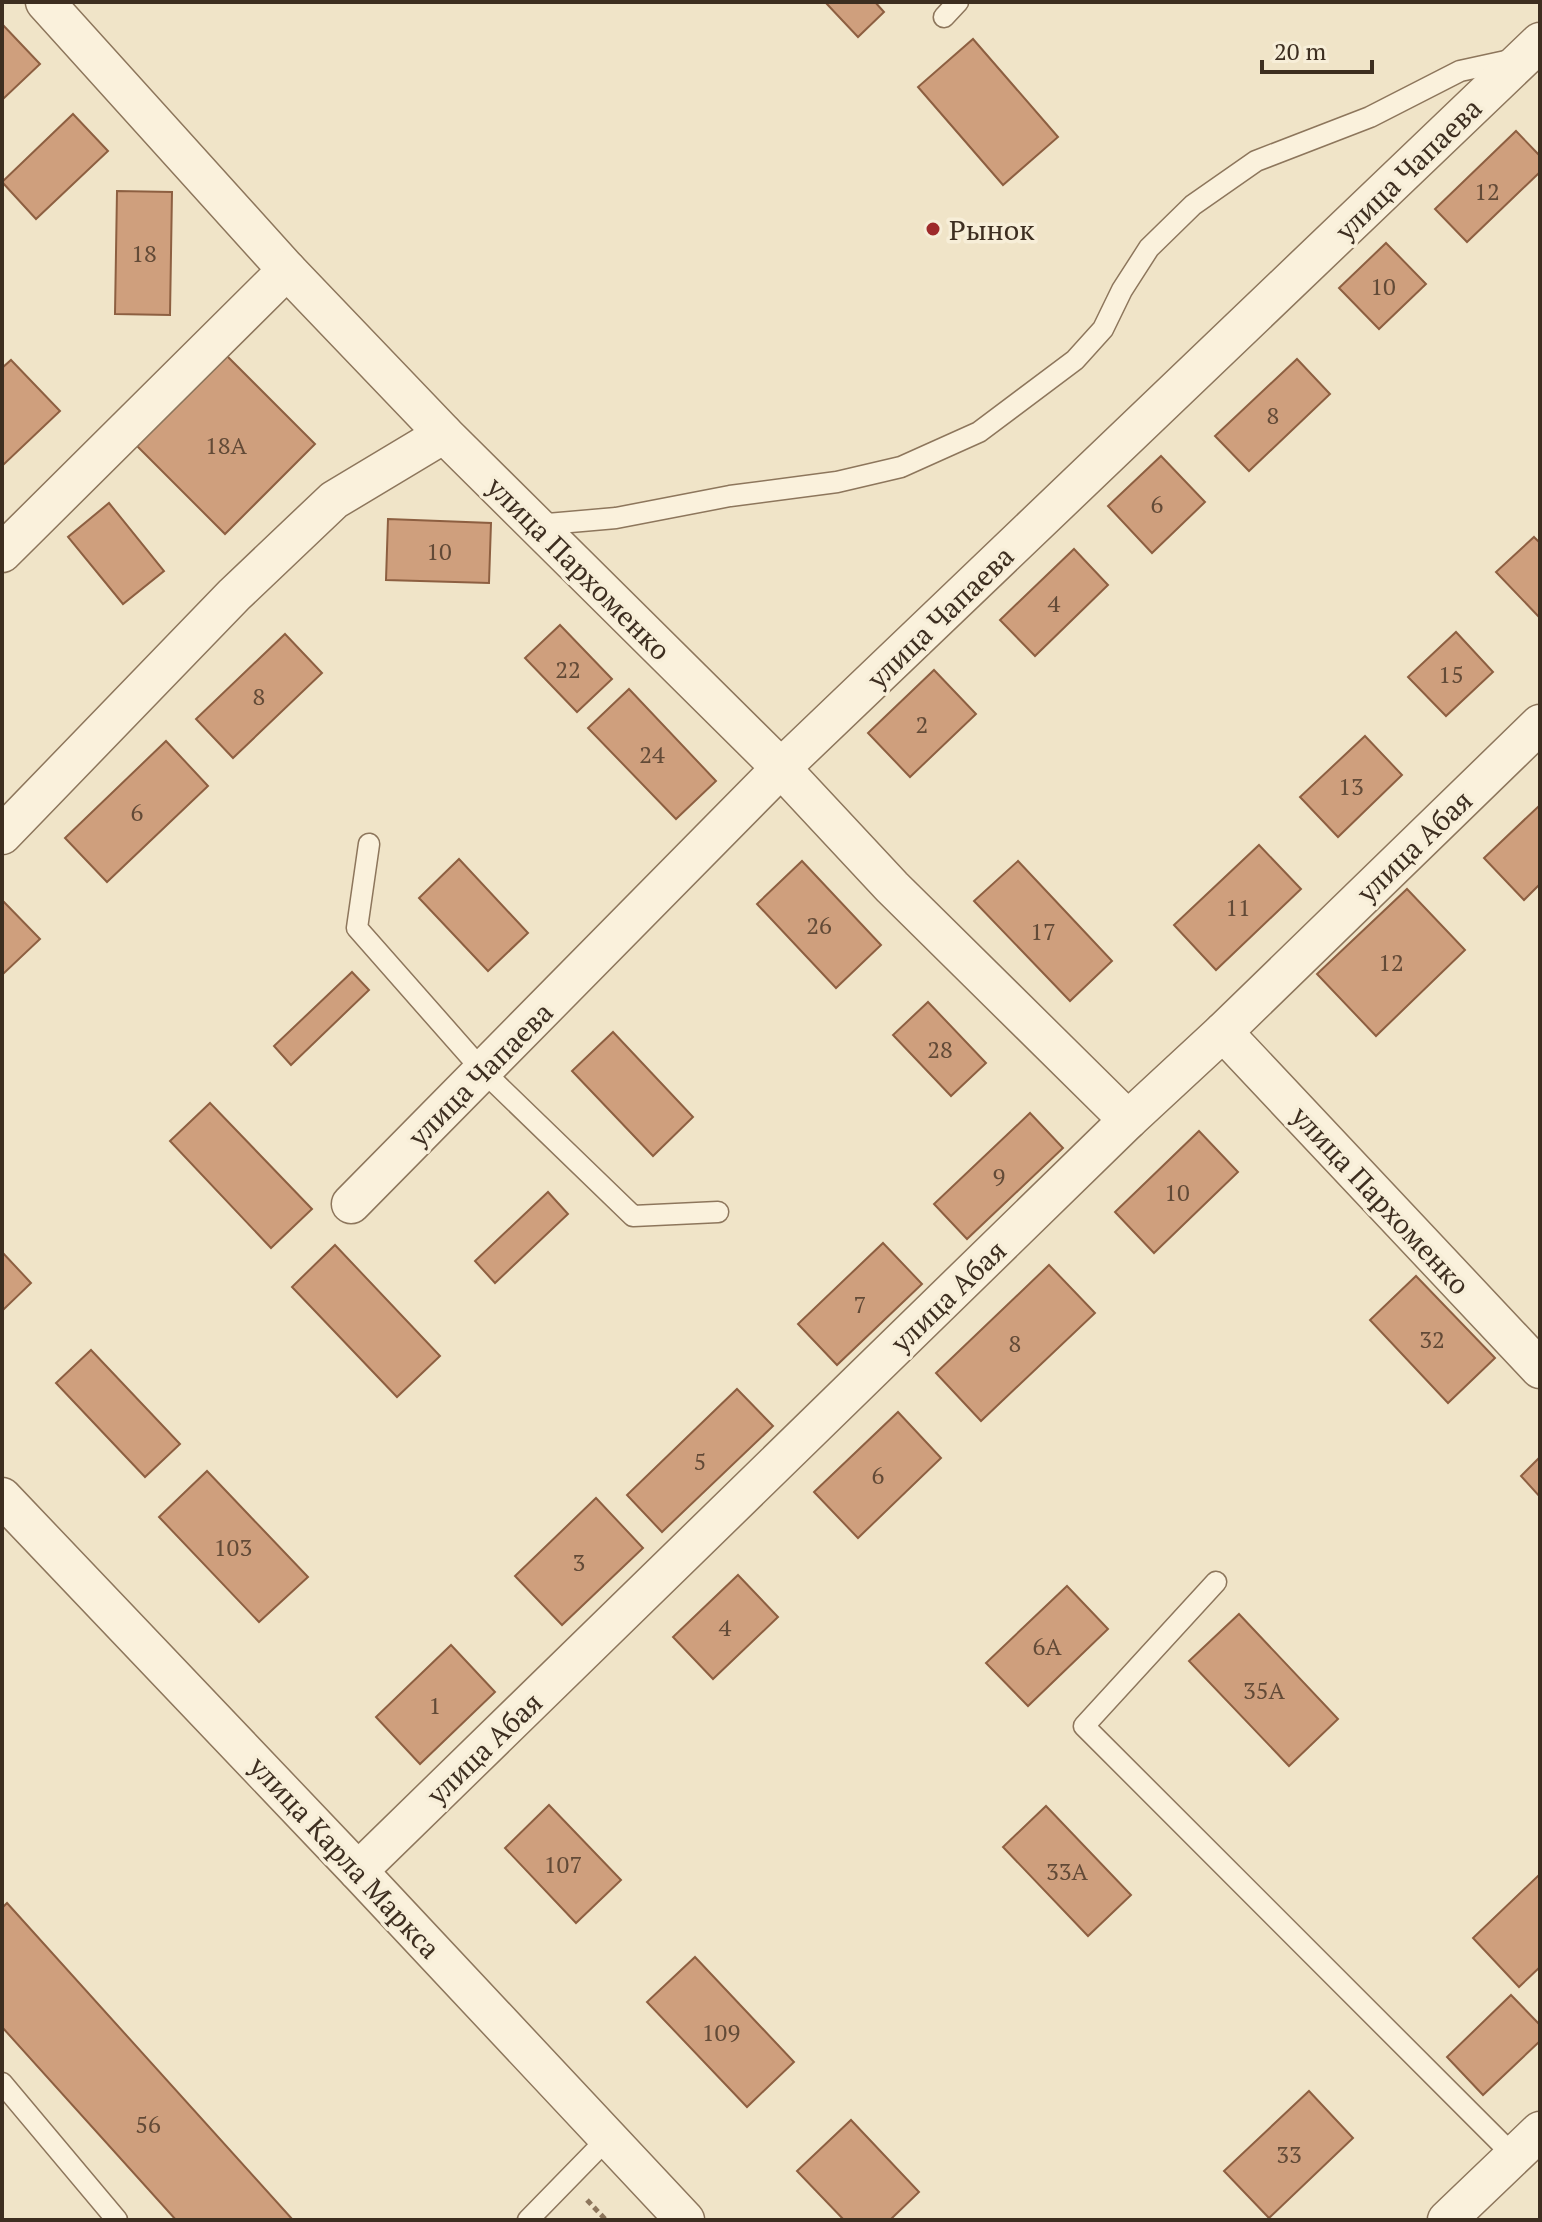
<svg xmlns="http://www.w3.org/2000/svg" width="1542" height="2222" font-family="'PT Serif',serif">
<rect width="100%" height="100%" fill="#f0e4c8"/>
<g fill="#cf9f7d" stroke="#8d5f41" stroke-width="2">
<polygon points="825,2 875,2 884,12 858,37"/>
<polygon points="2,24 40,64 2,100"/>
<polygon points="973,39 1058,137 1003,185 918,87"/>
<polygon points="73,114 108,151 36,219 2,182"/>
<polygon points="1516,131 1540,156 1540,172 1467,242 1435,209"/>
<polygon points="117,191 172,192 170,315 115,314"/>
<polygon points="1386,243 1426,284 1379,329 1339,288"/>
<polygon points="227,356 315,444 225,534 137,446"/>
<polygon points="1297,359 1330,394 1249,471 1215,436"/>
<polygon points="11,360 60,411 2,466 2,368"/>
<polygon points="1161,456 1205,502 1152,553 1108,506"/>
<polygon points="109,503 164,571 123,604 68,537"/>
<polygon points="388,519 491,523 489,583 386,580"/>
<polygon points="1534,537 1540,543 1539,617 1496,572"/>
<polygon points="1074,549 1108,585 1035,656 1000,620"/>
<polygon points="560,625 612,679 577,712 525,658"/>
<polygon points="1456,632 1493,672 1446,716 1408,677"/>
<polygon points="285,634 322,673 233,758 196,719"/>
<polygon points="934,670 976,714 910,777 868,733"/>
<polygon points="629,689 716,781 676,819 588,728"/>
<polygon points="1365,736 1402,775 1338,837 1300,797"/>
<polygon points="166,741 208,786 107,882 65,838"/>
<polygon points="1540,805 1540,884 1524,900 1484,858"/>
<polygon points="1259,845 1301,889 1216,970 1174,925"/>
<polygon points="459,859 528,933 488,971 419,898"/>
<polygon points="802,861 881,945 836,988 757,904"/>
<polygon points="1018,861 1112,961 1070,1001 974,901"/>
<polygon points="1407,889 1465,950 1376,1036 1317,974"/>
<polygon points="2,900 40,939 2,975"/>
<polygon points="352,972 369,990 291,1065 274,1046"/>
<polygon points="928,1002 986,1063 951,1096 893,1035"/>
<polygon points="613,1032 693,1117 653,1156 572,1071"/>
<polygon points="210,1103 312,1209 271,1248 170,1141"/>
<polygon points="1030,1113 1063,1148 967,1239 934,1204"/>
<polygon points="1199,1131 1238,1172 1154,1253 1115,1212"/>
<polygon points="548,1192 568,1214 495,1283 475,1261"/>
<polygon points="883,1243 922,1284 837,1365 798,1324"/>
<polygon points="335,1245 440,1356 397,1397 292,1287"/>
<polygon points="2,1252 31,1283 2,1311"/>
<polygon points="1049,1265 1095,1313 981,1421 936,1373"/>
<polygon points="1416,1276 1495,1358 1448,1403 1370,1320"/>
<polygon points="91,1350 180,1444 145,1477 56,1383"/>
<polygon points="737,1389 773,1426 662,1532 627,1495"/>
<polygon points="898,1412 941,1458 858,1538 814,1492"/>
<polygon points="1540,1457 1540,1497 1521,1476"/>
<polygon points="207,1471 308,1577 259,1622 159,1517"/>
<polygon points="596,1498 643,1548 562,1625 515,1576"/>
<polygon points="738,1575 778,1617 713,1679 673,1637"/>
<polygon points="1067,1586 1108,1629 1028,1706 986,1663"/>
<polygon points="1239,1614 1338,1719 1289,1766 1189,1661"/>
<polygon points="451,1645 495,1692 420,1764 376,1717"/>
<polygon points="549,1805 621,1880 576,1923 505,1848"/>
<polygon points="1046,1806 1131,1895 1088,1936 1003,1847"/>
<polygon points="1540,1874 1540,1967 1519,1987 1473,1938"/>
<polygon points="7,1903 293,2220 176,2220 2,2027 2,1908"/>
<polygon points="695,1957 794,2062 747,2107 647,2002"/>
<polygon points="1511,1995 1540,2025 1540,2041 1483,2095 1447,2057"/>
<polygon points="1309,2091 1353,2138 1269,2218 1224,2171"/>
<polygon points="851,2120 919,2192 890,2220 844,2220 797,2171"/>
</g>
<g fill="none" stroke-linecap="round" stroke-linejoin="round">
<defs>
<g id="service">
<polyline points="944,17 958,2"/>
<polyline points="536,525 616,518 730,496 837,482 901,467 979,432 1075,360 1103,329 1122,290 1149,248 1193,205 1256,161 1370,117 1460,71 1515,59"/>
<polyline points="369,844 357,928 483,1071 633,1216 718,1212"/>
<polyline points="1216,1582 1084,1726 1514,2156"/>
<polyline points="2,2083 117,2220"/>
<polyline points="528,2220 607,2139"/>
</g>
<g id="minor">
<polyline points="45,2 287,270 444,434 781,768 892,887 1128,1120"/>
<polyline points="2,553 287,270"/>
<polyline points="2,835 234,595 334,500 444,434"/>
<polyline points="1223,1032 1540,1369"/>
<polyline points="351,1204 781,768 1540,42"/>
<polyline points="2,1497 358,1871 685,2220"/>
<polyline points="358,1871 1128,1120 1223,1032 1540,724"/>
<polyline points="1447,2220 1540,2131"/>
</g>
</defs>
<use href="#service" stroke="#8d765c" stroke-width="23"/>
<use href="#minor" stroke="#8d765c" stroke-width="41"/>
<polyline stroke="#8d765c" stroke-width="5" stroke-dasharray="6 4" stroke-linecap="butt" points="587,2200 606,2220"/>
<use href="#service" stroke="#faf1dc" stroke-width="20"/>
<use href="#minor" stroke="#faf1dc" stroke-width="38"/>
</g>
<circle fill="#9e2a2b" stroke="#f7eed8" stroke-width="3" cx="933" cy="229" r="8"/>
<g text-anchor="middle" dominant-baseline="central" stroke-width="7" stroke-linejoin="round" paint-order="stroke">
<g font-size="24" fill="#624a37">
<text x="1487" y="191">12</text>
<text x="144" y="253">18</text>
<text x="1383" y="286">10</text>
<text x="1273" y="415">8</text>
<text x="226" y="445">18А</text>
<text x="1157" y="504">6</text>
<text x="439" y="551">10</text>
<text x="1054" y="603">4</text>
<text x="568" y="669">22</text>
<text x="1451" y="674">15</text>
<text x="259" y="696">8</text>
<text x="922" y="724">2</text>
<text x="652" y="754">24</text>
<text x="1351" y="786">13</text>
<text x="137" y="812">6</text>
<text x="1238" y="907">11</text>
<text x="819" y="925">26</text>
<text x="1043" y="931">17</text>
<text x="1391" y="962">12</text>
<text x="940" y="1049">28</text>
<text x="999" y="1176">9</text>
<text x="1177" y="1192">10</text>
<text x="860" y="1304">7</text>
<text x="1432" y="1339">32</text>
<text x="1015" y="1343">8</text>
<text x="700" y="1461">5</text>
<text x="878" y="1475">6</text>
<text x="233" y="1547">103</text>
<text x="579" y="1562">3</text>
<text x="725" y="1627">4</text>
<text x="1047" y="1646">6А</text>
<text x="1264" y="1690">35А</text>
<text x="435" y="1705">1</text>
<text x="563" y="1864">107</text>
<text x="1067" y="1871">33А</text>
<text x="721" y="2032">109</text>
<text x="148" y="2124">56</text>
<text x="1289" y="2154">33</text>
</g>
<g font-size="28" fill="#3d2e20" stroke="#f7eed8">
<text transform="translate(1408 169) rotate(-44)">улица Чапаева</text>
<text transform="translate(579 568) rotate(45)">улица Пархоменко</text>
<text transform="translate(940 617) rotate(-44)">улица Чапаева</text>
<text transform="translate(1414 846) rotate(-44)">улица Абая</text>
<text transform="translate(480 1074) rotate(-45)">улица Чапаева</text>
<text transform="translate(1381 1200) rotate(47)">улица Пархоменко</text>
<text transform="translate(948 1296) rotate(-44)">улица Абая</text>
<text transform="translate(484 1748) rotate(-44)">улица Абая</text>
<text transform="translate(345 1857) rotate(47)">улица Карла Маркса</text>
</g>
<g font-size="28" fill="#3d2e20" stroke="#f7eed8" text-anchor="start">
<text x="949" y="229">Рынок</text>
</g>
</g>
<rect width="1542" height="2222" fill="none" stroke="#3d2e20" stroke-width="8"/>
<path d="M1262 60v12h110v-12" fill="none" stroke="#3d2e20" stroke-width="4"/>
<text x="1274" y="60" font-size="24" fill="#3d2e20" stroke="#f7eed8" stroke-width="6" paint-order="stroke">20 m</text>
</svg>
